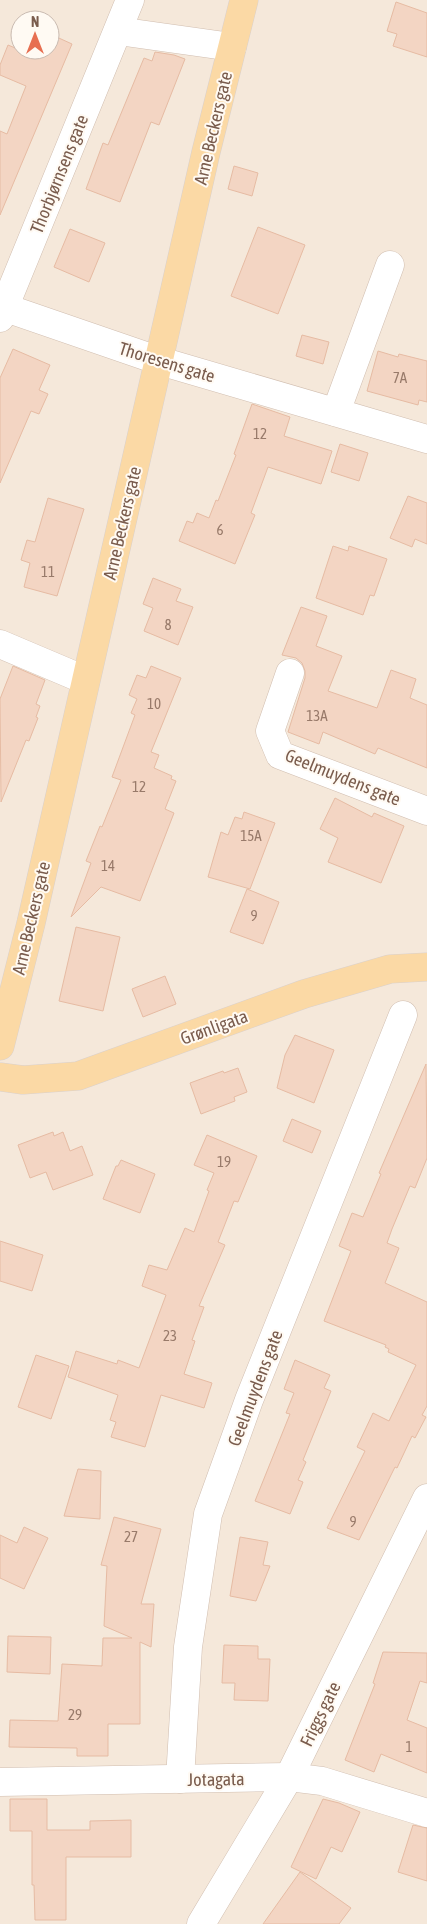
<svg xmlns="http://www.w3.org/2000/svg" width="427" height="1924" font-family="'Asap Condensed',sans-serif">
<rect width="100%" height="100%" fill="#fdf6ec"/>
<path fill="#f5e8da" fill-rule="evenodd" d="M0 0H427V1924H0ZM20 20H50V50H20Z"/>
<g fill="#f3d5c3" stroke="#e6bba3">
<polygon points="396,2 427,13 427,57 393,46 397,34 387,31"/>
<polygon points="50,34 72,44 0,215 0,131 7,134 26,86 0,75 0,65 8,45 20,50 50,50"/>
<polygon points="155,52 174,55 185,59 159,125 151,122 120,202 86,189 103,143 108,145 144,58 152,61"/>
<polygon points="234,166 258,173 252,196 228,189"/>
<polygon points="258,227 305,245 278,314 231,296"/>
<polygon points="70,229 105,243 89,282 54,267"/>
<polygon points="302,335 329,342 323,364 296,356"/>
<polygon points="13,349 50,365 39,390 48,394 39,414 31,411 0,483 0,378"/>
<polygon points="378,351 398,357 399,354 427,361 427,402 419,400 418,405 367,391"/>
<polygon points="252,404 290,417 284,436 332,451 321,484 268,467 251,513 255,515 235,564 179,541 187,521 193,523 197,513 209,518 216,500 218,501 236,455 234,454"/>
<polygon points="340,444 368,453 359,481 331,472"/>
<polygon points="408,496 427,503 427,544 415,539 412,547 390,538"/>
<polygon points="48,498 84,509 57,596 24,587 30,563 21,560 27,540 35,542"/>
<polygon points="333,546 348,551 349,546 387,559 374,596 370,595 363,615 316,598"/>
<polygon points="153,578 181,589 176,601 193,607 178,645 144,631 153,608 143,604"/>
<polygon points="301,607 327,616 316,646 342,656 328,691 377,708 391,670 416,679 410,698 427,705 427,768 378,748 375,754 323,732 319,744 288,732 305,678 305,671 302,663 296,658 282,655"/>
<polygon points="13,666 45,680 36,704 40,706 36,717 38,718 29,741 26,740 1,802 0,699"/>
<polygon points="151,666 181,678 151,752 159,755 154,768 172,776 171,779 176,781 165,809 174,813 140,901 101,887 71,917 91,863 86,861 100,826 102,827 121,780 112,777 135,715 131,713 137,699 129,695 137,675 146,678"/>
<polygon points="335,798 372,817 374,813 404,826 381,883 328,862 338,838 320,829"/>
<polygon points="244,812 275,823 250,889 208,877 221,832 228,835 235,817 242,819"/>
<polygon points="247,889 279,902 263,944 230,932"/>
<polygon points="76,927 120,937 103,1011 59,1001"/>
<polygon points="165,976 176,1004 143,1017 132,989"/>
<polygon points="295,1035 334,1050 314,1103 277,1088 285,1055"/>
<polygon points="426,1064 427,1158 415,1188 410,1186 392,1229 387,1243 399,1248 385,1283 427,1302 427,1406 422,1415 426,1417 415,1438 412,1436 397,1468 395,1467 359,1540 327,1528 365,1451 357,1447 373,1413 389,1421 416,1365 388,1352 389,1349 385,1347 386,1345 324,1321 351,1251 339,1246 352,1213 363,1217 381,1174 379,1173"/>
<polygon points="238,1068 247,1092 234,1097 235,1101 201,1114 190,1083 223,1071 224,1073"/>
<polygon points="292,1119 321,1131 312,1153 283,1141"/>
<polygon points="53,1132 54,1136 63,1132 70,1151 82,1146 93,1175 53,1190 46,1172 30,1178 18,1145"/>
<polygon points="207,1135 257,1156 238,1202 234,1201 218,1242 225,1245 199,1306 204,1307 192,1340 195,1341 184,1374 212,1383 204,1408 161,1395 145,1447 111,1437 116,1422 110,1420 118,1395 68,1377 76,1351 117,1364 118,1360 139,1368 166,1295 142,1286 149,1265 167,1270 185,1228 194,1232 209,1191 207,1190 214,1173 194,1165"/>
<polygon points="121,1160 155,1174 140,1213 103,1199 116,1166 118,1166"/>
<polygon points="0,1241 43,1255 32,1291 0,1281"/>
<polygon points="36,1355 69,1366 51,1419 18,1407"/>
<polygon points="295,1360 330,1375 324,1388 331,1391 303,1460 306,1462 298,1480 303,1482 290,1514 255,1501 290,1414 286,1413 294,1393 284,1389"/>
<polygon points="78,1469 101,1471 100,1519 64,1516"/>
<polygon points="114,1517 161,1529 141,1604 154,1604 151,1647 140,1642 140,1724 108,1724 108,1756 77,1756 77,1748 9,1747 10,1720 58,1721 62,1664 102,1666 103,1638 132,1638 104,1626 107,1566 101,1565"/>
<polygon points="24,1527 48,1538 24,1589 0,1578 0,1535 17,1543"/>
<polygon points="240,1537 268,1542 263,1565 270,1566 256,1601 230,1596"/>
<polygon points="8,1636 51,1637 50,1674 7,1672"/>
<polygon points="224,1645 258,1646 258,1659 270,1659 268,1701 234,1700 235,1683 222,1683"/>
<polygon points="383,1652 427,1653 427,1683 420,1681 407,1720 427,1728 427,1773 381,1754 374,1772 345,1760 375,1684 373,1683"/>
<polygon points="10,1799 47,1799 47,1830 90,1830 90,1821 131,1820 131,1857 66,1857 66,1920 35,1920 34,1885 32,1885 32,1831 10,1831"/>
<polygon points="323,1799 339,1803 360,1812 342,1852 331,1847 316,1879 291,1867"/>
<polygon points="413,1825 427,1828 427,1881 398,1872"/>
<polygon points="300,1872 351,1908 339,1924 263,1924"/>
</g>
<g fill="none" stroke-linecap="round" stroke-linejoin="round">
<defs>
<g id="minor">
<polyline points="118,31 232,47"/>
<polyline points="0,306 160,361 427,439"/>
<polyline points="0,318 130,0"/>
<polyline points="336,412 390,265"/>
<polyline points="0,644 85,680"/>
<polyline points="290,673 270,731 280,755 427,811"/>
<polyline points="180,1779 188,1647 208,1514 249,1400 403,1015"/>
<polyline points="0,1782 289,1777 322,1781 427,1813"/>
<polyline points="201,1924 289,1777 427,1498"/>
</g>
<g id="major">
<polyline points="0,1046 31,923 206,152 244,0"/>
<polyline points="0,1077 23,1080 78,1076 304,994 390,969 427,967"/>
</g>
</defs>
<use href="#minor" stroke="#d1beb0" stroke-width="29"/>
<use href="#major" stroke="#dad1cd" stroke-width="29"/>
<use href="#minor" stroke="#fff" stroke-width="28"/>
<use href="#major" stroke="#fbd9a5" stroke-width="28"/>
</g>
<g text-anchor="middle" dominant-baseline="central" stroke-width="4" stroke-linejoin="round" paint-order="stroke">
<g font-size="15" fill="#987a6a">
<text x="400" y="377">7A</text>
<text x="260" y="433">12</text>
<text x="220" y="529">6</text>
<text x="48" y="571">11</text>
<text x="168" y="624">8</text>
<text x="154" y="703">10</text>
<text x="317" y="715">13A</text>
<text x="139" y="786">12</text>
<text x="251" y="835">15A</text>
<text x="108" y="865">14</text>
<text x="254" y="915">9</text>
<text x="224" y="1161">19</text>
<text x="170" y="1335">23</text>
<text x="353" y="1521">9</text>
<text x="131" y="1536">27</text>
<text x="75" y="1714">29</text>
<text x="409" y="1746">1</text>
</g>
<g font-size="18" fill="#7a5c4d" stroke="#fffaf3">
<text transform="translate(213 128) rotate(-77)">Arne Beckers gate</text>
<text transform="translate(59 174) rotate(-68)">Thorbjørnsens gate</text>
<text transform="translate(167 362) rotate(17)">Thoresens gate</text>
<text transform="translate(122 523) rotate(-77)">Arne Beckers gate</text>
<text transform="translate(343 777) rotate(22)">Geelmuydens gate</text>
<text transform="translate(31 918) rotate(-77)">Arne Beckers gate</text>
<text transform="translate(214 1027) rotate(-20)">Grønligata</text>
<text transform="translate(255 1388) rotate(-69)">Geelmuydens gate</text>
<text transform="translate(320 1714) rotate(-64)">Friggs gate</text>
<text transform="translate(216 1779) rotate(-1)">Jotagata</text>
</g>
</g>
<g transform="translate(35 35)"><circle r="24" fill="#fffaf3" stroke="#cabbb1"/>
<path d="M0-4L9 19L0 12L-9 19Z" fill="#e76f51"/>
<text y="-8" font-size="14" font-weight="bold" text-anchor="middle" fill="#7a5c4d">N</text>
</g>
</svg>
